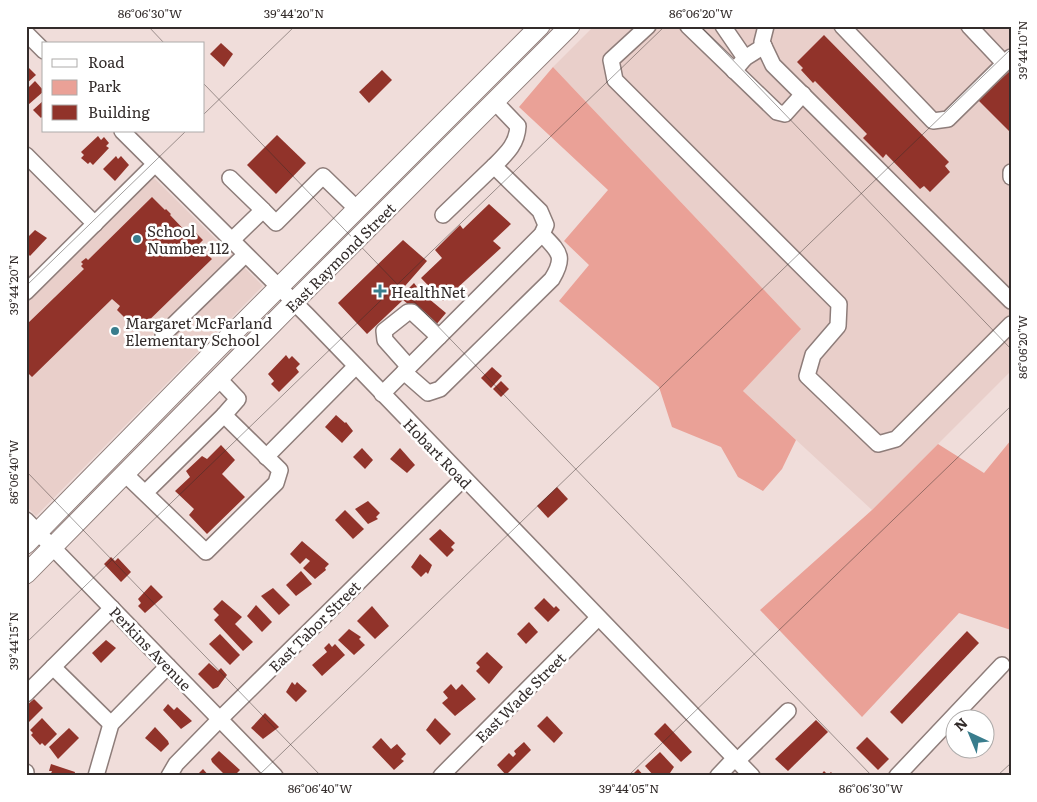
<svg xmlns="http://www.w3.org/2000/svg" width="1037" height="802" font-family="Literata,serif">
<rect width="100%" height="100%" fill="#f0ddda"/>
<g fill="#e9cfca">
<polygon points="594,26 1011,26 1011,371 872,510 743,391 800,328 553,67"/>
<polygon points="152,176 263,286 36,516 26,506 26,303"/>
</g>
<g fill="#eaa197">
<polygon points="553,67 801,329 743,391 796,440 782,469 763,491 738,477 721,447 672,427 659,387 559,301 589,265 564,241 608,190 519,107"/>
<polygon points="1011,440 1011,630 959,613 862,717 760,610 872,510 938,444 984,473"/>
</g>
<g fill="#91332a">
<polygon points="824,35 949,162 945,166 950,172 930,192 924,186 920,189 886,154 883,158 863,138 867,134 815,81 813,83 801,70 803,68 797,62"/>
<polygon points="221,43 233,54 224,67 210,54"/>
<polygon points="26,65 36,75 26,84"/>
<polygon points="382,70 392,80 369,103 359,92"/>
<polygon points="1011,70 1011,133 978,100"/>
<polygon points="35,81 44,91 28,105 26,90"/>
<polygon points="44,100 44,115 41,118 33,110"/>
<polygon points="277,135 306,163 276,194 247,165"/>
<polygon points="98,136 101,140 104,137 109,143 106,146 109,148 93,165 90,162 88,164 81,158 84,155 81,152"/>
<polygon points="116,156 118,159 121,156 129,165 115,181 103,169"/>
<polygon points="152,197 165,210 166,209 171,214 170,215 192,238 196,233 203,240 198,245 212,259 138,331 117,310 120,306 112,299 32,377 26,371 26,325 84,269 81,266 83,264 81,262 86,258 88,260"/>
<polygon points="489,204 511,224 493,241 501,248 443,301 421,278 442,258 435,250 460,225 463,229"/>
<polygon points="35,230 47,238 30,256 26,252 26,239"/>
<polygon points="403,240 427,261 398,294 400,297 414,283 417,287 416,288 446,313 435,326 403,300 367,334 338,303"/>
<polygon points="286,355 289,359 292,356 300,364 296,368 299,372 279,392 271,384 274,381 268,374"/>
<polygon points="492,367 502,376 491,388 481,378"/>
<polygon points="501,381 509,389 501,397 493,389"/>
<polygon points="336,415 345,423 346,422 353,431 342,443 325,427"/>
<polygon points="221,445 235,460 222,474 245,497 207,534 189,515 194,509 175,491 190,477 186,471 202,456 207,459"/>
<polygon points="362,448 373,460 365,469 353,457"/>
<polygon points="400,448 415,465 407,473 390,459"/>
<polygon points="557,487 568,499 548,518 537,506"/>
<polygon points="368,501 380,513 376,517 378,519 368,524 355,509"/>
<polygon points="345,510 364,529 353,539 335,520"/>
<polygon points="440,529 455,543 451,547 454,550 447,557 429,539"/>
<polygon points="302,541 329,564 325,568 326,570 315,579 303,568 310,561 306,558 300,564 290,554"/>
<polygon points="420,554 432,565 428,574 426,572 421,577 411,567"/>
<polygon points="111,557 115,561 118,558 131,572 121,582 104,564"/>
<polygon points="301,571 312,584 296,596 286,585"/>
<polygon points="151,585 163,597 145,613 138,606 141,603 138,599"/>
<polygon points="273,588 290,605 279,615 261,596"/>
<polygon points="544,598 554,608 556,606 560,610 548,622 534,608"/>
<polygon points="222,600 242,617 235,624 253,642 243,651 214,620 219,615 213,609"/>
<polygon points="256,605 272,622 262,632 247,616"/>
<polygon points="372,606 389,626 375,639 357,621"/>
<polygon points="529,622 538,632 526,644 517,634"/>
<polygon points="349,629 361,637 359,639 365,645 354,655 338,640"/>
<polygon points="967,631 979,643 902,724 890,712"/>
<polygon points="220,634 240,655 230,665 209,644"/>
<polygon points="106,640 116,648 101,663 92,653"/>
<polygon points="329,643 332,647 335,644 345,655 322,676 312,665 327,652 324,648"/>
<polygon points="487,652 503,667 489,684 476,671 480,667 476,663"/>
<polygon points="209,663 218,671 221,668 227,675 218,687 213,689 198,674"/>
<polygon points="292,682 295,685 297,682 307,691 296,702 286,692"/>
<polygon points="451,684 456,690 462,684 476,699 455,716 442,703 448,698 443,692"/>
<polygon points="34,699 43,708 26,725 26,706"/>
<polygon points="168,704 174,710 177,707 192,721 181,729 163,710"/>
<polygon points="265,713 279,727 263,739 251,728"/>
<polygon points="547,716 563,733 554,743 537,726"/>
<polygon points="42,718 57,734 45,746 42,743 40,745 31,735 33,733 30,730"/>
<polygon points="435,718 451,734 440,745 426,730"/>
<polygon points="816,720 828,732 788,771 775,759"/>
<polygon points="665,723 692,752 681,762 654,734"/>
<polygon points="155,727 168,741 169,744 161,752 145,738"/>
<polygon points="69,728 79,738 58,759 49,747"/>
<polygon points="867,737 889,759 878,770 856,748"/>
<polygon points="381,738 391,749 397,744 406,754 401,759 404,761 394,770 372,747"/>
<polygon points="524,742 531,750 506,775 497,765 509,753 513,757 516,754 514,751"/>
<polygon points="219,751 240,770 234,776 231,774 226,776 212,762 211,759"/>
<polygon points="660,752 674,767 668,776 654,776 645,766"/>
<polygon points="51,764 75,772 74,776 50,776 52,771 49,771"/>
<polygon points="203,769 209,776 196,776"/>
<polygon points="638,769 644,776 631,776"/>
<polygon points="824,771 828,775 831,772 834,776 820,776"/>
</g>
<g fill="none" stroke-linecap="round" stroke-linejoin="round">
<defs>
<g id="minor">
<polyline points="648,26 611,60 615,80 839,304 838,326 813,355 807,376 878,444 896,439 1011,324"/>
<polyline points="688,26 777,112 785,114 803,94"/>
<polyline points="723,26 745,58"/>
<polyline points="766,26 762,42 773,65 1011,301"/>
<polyline points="842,26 933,121 948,119 1011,57"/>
<polyline points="969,26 1004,63"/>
<polyline points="26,33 44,51"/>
<polyline points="734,71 745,58 764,46"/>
<polyline points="122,131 307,315 752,776"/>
<polyline points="26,155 95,224"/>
<polyline points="1011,172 1011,177"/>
<polyline points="230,178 263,210"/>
<polyline points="443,215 494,166"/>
<polyline points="231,241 263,210 276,223 323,176 357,209"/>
<polyline points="26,292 155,164"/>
<polyline points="163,335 245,255"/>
<polyline points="409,367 385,340 384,331 408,312 412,312 439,337"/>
<path d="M404 372 428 393 440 389 552 279C566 256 559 252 542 234"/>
<polyline points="218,378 238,399 224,415"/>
<path d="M382 394 542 234 546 225 540 211 494 166C507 153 517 144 518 126L495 102"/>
<polyline points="266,457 356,366"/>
<polyline points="125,474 206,552 276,483 280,470 224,415 145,493"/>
<polyline points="26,520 275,776"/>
<polyline points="53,667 111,724"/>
<polyline points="26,694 112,608"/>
<polyline points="737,761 788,711"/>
<polyline points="26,772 26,774"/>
<polyline points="96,776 111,724 168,666"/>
<polyline points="169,776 176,764 220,719 463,479"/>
<polyline points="441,776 598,618"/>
<polyline points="718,776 735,758"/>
<polyline points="897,776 1002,665"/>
</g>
<g id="major">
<polyline points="26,544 218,348 540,26"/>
<polyline points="26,574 293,303 570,26"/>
</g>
</defs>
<use href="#minor" stroke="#8e7d7a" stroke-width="18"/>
<use href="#major" stroke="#8e7d7a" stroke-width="21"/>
<use href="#minor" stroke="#fff" stroke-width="15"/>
<use href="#major" stroke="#fff" stroke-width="19"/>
</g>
<path fill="none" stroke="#332c2b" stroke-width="1" stroke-opacity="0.45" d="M148 26 165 44M700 26 1011 349M204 84 872 776M204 114 295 26M26 286 186 131M26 471 321 776M26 643 665 26M258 776 1011 49M628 776 1011 406M997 776 1011 763"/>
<g fill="#397d8d" stroke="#fff" stroke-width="2">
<circle cx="137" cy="239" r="5"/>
<path d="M377.5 283.5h5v5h5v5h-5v5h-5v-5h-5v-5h5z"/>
<circle cx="115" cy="331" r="5"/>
</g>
<g text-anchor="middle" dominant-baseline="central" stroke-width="5" stroke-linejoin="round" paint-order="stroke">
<g font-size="15" fill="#332c2b" stroke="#fff" text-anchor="start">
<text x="147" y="230">School<tspan x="147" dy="17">Number 112</tspan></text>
<text x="391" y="291">HealthNet</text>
<text x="125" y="322">Margaret McFarland<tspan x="125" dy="17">Elementary School</tspan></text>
</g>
<g font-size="15" fill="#332c2b" stroke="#fff">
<text transform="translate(340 257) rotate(-45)">East Raymond Street</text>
<text transform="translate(438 453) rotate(46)">Hobart Road</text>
<text transform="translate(314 626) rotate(-45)">East Tabor Street</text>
<text transform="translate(151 648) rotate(46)">Perkins Avenue</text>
<text transform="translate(520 697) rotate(-45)">East Wade Street</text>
</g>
</g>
<rect width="1037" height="802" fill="none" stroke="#ffffff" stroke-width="55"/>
<rect x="42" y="42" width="162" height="90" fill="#ffffff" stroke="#adabaa"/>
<rect x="52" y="59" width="25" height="8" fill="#ffffff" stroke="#adabaa"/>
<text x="88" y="68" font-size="15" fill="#332c2b">Road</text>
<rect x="52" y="80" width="25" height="15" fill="#eaa197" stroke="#adabaa"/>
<text x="88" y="92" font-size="15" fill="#332c2b">Park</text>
<rect x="52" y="105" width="25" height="15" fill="#91332a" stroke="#adabaa"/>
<text x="88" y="118" font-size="15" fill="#332c2b">Building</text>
<g transform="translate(970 734) rotate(316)"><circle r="24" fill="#ffffff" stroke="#adabaa"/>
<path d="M0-4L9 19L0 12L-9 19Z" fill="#397d8d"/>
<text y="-8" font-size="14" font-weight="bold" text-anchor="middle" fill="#332c2b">N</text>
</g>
<rect x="28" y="28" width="982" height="746" fill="none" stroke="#332c2b" stroke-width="2"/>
<g font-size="12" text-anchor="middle" fill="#332c2b">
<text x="150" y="18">86°06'30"W</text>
<text x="294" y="18">39°44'20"N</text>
<text x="701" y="18">86°06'20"W</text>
<text transform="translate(1023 50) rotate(-90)" y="4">39°44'10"N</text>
<text transform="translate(14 285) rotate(-90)" y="4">39°44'20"N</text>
<text transform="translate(1023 347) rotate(-90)" y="4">86°06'20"W</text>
<text transform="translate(14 472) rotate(-90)" y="4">86°06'40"W</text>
<text transform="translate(14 641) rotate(-90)" y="4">39°44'15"N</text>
<text x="320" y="793">86°06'40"W</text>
<text x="629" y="793">39°44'05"N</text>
<text x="871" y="793">86°06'30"W</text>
</g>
</svg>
